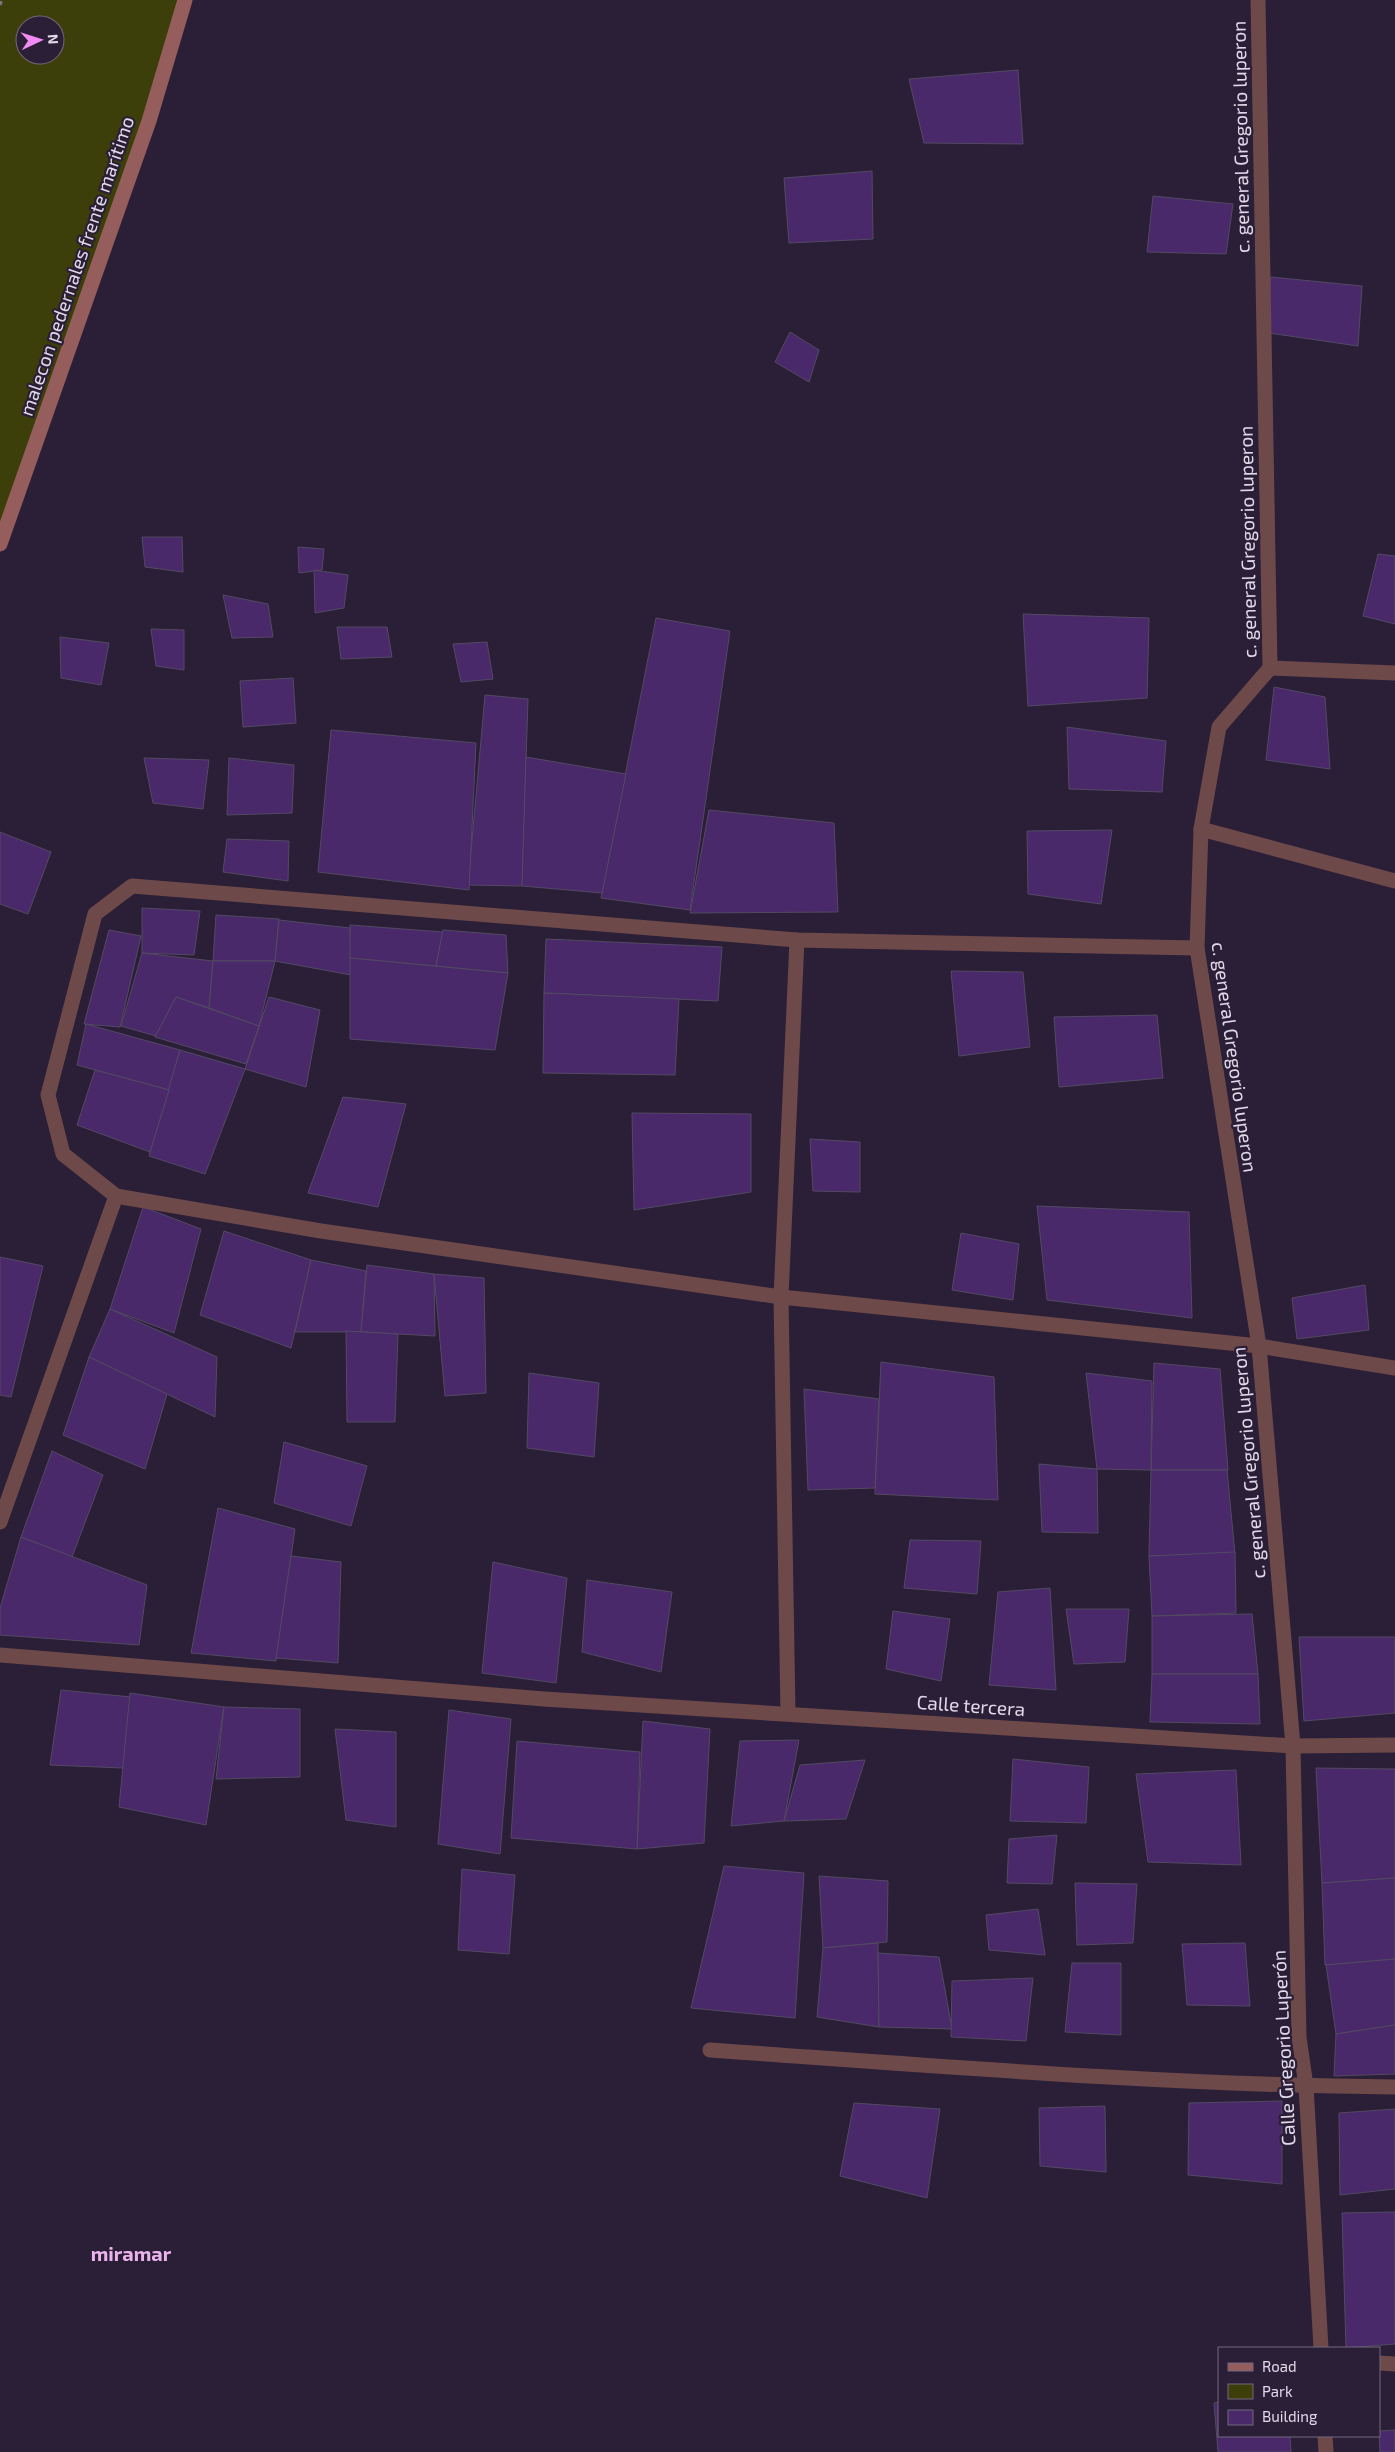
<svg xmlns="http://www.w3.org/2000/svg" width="1395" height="2452" font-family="'Exo 2',sans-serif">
<rect width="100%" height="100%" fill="#2a1f37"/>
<path fill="#3c3f09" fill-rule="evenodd" d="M0 0H185L0 544ZM25 25H55V55H25Z"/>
<g fill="#49296a" stroke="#544963">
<polygon points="1018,70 1023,144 924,143 909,79"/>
<polygon points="872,171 873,239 789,243 784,178"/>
<polygon points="1153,196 1233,204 1226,254 1147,252"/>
<polygon points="1271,277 1362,286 1358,346 1262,332"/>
<polygon points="790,332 819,350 809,382 775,362"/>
<polygon points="142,537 182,537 183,572 145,567"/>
<polygon points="298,547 324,549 322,570 299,573"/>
<polygon points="1378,554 1395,556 1395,624 1363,616"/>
<polygon points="314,570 348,575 344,608 315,613"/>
<polygon points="223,595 268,604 273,637 232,638"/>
<polygon points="1023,614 1149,618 1147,698 1028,706"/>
<polygon points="656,618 730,631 690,910 601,898"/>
<polygon points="337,627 387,627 392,657 341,659"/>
<polygon points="151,629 184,630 184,670 156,666"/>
<polygon points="60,637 109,643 101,685 61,678"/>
<polygon points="487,642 493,679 461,682 453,644"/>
<polygon points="293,678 296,723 243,727 240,681"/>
<polygon points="1274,687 1325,697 1330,769 1266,760"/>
<polygon points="485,695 528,699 522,886 468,885"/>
<polygon points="1067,727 1166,741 1162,792 1069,789"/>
<polygon points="331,730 476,743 469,890 318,872"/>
<polygon points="526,757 626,774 602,893 522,886"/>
<polygon points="144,758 209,760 203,809 153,803"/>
<polygon points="229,758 294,765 292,813 227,815"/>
<polygon points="709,810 834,823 838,912 690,913"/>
<polygon points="1112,830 1101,904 1028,894 1027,831"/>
<polygon points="0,832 51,852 28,914 0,904"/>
<polygon points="227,839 289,841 288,881 223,872"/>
<polygon points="142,908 200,911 194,955 142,953"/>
<polygon points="216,915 279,919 275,961 213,961"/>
<polygon points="279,920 350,928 351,975 275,961"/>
<polygon points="350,925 443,932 436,966 350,958"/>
<polygon points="109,930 141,936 120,1027 84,1024"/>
<polygon points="443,930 506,935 508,973 436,966"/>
<polygon points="546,939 722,947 718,1001 544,993"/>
<polygon points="142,953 213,961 209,1008 176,997 156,1036 121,1026"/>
<polygon points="350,958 508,973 495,1050 350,1039"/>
<polygon points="213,961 275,961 259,1026 209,1008"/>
<polygon points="951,971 1023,972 1030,1047 959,1056"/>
<polygon points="544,993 679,999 675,1075 543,1073"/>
<polygon points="176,997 259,1026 246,1064 155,1037"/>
<polygon points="269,997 320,1010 306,1087 245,1069"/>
<polygon points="1157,1015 1163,1078 1059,1087 1054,1017"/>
<polygon points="86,1024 180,1050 169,1090 77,1065"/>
<polygon points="180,1050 245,1069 205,1174 149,1156"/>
<polygon points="95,1070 169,1090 150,1152 77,1125"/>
<polygon points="343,1097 406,1104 378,1207 308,1193"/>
<polygon points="632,1113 751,1114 751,1192 634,1210"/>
<polygon points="810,1139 860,1142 860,1192 813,1191"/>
<polygon points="1037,1206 1189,1212 1192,1318 1047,1300"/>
<polygon points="143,1207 201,1229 174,1333 110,1309"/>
<polygon points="224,1231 311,1260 291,1348 200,1315"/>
<polygon points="961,1233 1019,1244 1013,1300 952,1290"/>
<polygon points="0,1257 43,1266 11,1397 0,1395"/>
<polygon points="311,1260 366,1271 361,1332 295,1332"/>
<polygon points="367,1265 434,1274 435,1336 361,1332"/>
<polygon points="434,1274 484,1278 486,1393 445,1396"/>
<polygon points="1365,1285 1369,1330 1297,1339 1292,1298"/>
<polygon points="110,1309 217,1357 215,1417 89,1357"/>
<polygon points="346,1331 398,1334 395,1422 347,1422"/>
<polygon points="89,1357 167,1394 145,1469 63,1435"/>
<polygon points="881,1362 994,1377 998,1500 875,1494"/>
<polygon points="1154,1363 1220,1369 1228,1470 1151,1470"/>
<polygon points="529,1373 599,1383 594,1457 527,1448"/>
<polygon points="1086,1373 1152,1381 1151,1470 1097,1469"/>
<polygon points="804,1389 879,1399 875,1488 808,1490"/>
<polygon points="284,1442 367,1466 351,1526 274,1503"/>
<polygon points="52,1451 103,1475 72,1557 21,1537"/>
<polygon points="1039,1464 1097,1469 1098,1533 1042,1532"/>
<polygon points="1151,1470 1227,1470 1235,1554 1149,1556"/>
<polygon points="218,1508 295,1529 276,1661 191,1653"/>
<polygon points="21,1537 147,1585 139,1645 0,1635 0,1608"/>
<polygon points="910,1540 981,1541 977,1594 904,1588"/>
<polygon points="1235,1552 1236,1613 1152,1616 1149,1556"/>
<polygon points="291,1556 341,1562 338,1663 276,1658"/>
<polygon points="493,1562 567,1578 556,1683 482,1673"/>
<polygon points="587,1580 672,1592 661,1672 582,1652"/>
<polygon points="1050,1588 1056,1690 989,1685 998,1592"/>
<polygon points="1066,1609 1129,1609 1125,1662 1074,1664"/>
<polygon points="893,1611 950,1619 941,1681 886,1669"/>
<polygon points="1252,1614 1258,1674 1152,1674 1152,1616"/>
<polygon points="1299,1637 1395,1637 1395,1713 1304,1721"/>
<polygon points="1152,1674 1258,1674 1260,1724 1150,1722"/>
<polygon points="61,1690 131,1697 123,1768 50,1765"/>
<polygon points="130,1693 224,1707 206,1825 119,1807"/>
<polygon points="224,1707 300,1709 300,1777 216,1779"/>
<polygon points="449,1710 511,1719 500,1854 438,1844"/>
<polygon points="643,1721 710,1729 704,1843 637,1849"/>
<polygon points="335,1729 396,1732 396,1827 346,1820"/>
<polygon points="799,1740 784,1821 731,1826 740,1741"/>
<polygon points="517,1741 640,1752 637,1849 511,1838"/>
<polygon points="1013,1759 1089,1767 1086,1823 1010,1821"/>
<polygon points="865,1760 846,1819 784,1821 800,1765"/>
<polygon points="1316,1768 1395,1769 1395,1878 1322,1883"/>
<polygon points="1236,1770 1241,1865 1148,1862 1136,1774"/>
<polygon points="1057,1835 1052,1884 1007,1883 1009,1839"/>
<polygon points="724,1866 804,1873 795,2018 691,2008"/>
<polygon points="462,1869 515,1875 509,1954 458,1950"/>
<polygon points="819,1876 888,1881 887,1942 823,1948"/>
<polygon points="1395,1878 1395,1959 1325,1965 1322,1883"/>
<polygon points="1075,1883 1137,1884 1133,1943 1077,1945"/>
<polygon points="1038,1909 1045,1955 989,1950 986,1915"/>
<polygon points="878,1943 879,2027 817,2017 823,1948"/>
<polygon points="1245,1943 1250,2006 1187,2005 1182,1944"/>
<polygon points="878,1953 939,1957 952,2029 879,2027"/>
<polygon points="1395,1959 1395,2025 1336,2034 1326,1965"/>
<polygon points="1072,1963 1121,1963 1121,2035 1065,2032"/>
<polygon points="1033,1978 1026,2041 951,2037 952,1981"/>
<polygon points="1395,2025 1395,2074 1334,2076 1336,2034"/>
<polygon points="1282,2101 1282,2184 1188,2175 1189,2103"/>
<polygon points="854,2103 940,2109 927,2198 840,2176"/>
<polygon points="1105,2106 1106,2172 1040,2166 1039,2108"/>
<polygon points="1395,2109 1395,2189 1340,2195 1339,2113"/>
<polygon points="1395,2212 1395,2344 1346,2348 1342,2213"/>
<polygon points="1219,2402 1219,2436 1290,2436 1291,2452 1218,2452 1214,2403"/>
<polygon points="1395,2430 1395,2452 1380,2452 1379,2431"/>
</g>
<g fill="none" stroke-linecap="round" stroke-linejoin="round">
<polyline stroke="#7d7488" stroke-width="3" stroke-dasharray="4 2.5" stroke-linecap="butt" points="0,5 2,0"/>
<g stroke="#6e4949" stroke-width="15">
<polyline points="1258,0 1270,668 1219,727 1201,829 1197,948 1259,1346 1293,1746 1299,2037 1306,2086 1321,2348"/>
<polyline points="1270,668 1395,673"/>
<polyline points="1201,829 1395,881"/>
<polyline points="116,1196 321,1231 781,1297 1259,1346 1395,1368"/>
<polyline points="0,1522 116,1196 63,1154 48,1095 95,914 132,886 797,940 1197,948"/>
<polyline points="0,1655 544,1699 1293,1746 1395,1745"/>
<polyline points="788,1713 781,1297 797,940"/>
<path d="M710 2050C938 2066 1166 2085 1395 2087"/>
<polyline points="1379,2363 1395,2364"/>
<polyline points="1325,2436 1326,2452"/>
</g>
<polyline stroke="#965d5d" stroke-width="15" points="0,544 149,121 185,0"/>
</g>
<g text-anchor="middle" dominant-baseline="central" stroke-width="4.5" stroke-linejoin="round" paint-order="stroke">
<g font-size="19" fill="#e0d9e9" stroke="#2a1f37">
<text transform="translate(1240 137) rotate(-91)">c. general Gregorio luperon</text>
<text transform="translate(76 266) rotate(-71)">malecon pedernales frente marítimo</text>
<text transform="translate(1247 542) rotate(-91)">c. general Gregorio luperon</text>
<text transform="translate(1235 1057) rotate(82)">c. general Gregorio luperon</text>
<text transform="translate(1248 1463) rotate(-95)">c. general Gregorio luperon</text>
<text transform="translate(971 1705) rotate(4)">Calle tercera</text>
<text transform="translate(1283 2048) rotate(-93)">Calle Gregorio Luperón</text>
</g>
<g font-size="20" font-weight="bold" fill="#ebb2eb" stroke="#2a1f37">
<text x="131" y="2253">miramar</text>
</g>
</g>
<rect x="1218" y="2347" width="162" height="90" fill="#2a1f37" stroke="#73697e"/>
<rect x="1228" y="2363" width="25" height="8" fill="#965d5d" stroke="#73697e"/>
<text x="1262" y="2372" font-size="15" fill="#e0d9e9">Road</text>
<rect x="1228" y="2384" width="25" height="15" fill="#3c3f09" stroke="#73697e"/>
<text x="1262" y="2397" font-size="15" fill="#e0d9e9">Park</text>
<rect x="1228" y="2410" width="25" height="15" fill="#49296a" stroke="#73697e"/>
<text x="1262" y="2422" font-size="15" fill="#e0d9e9">Building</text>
<g transform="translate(40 40) rotate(86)"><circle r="24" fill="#2a1f37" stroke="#73697e"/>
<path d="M0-4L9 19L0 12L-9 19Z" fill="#f28af3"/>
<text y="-8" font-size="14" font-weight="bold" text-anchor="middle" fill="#e0d9e9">N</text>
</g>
</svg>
